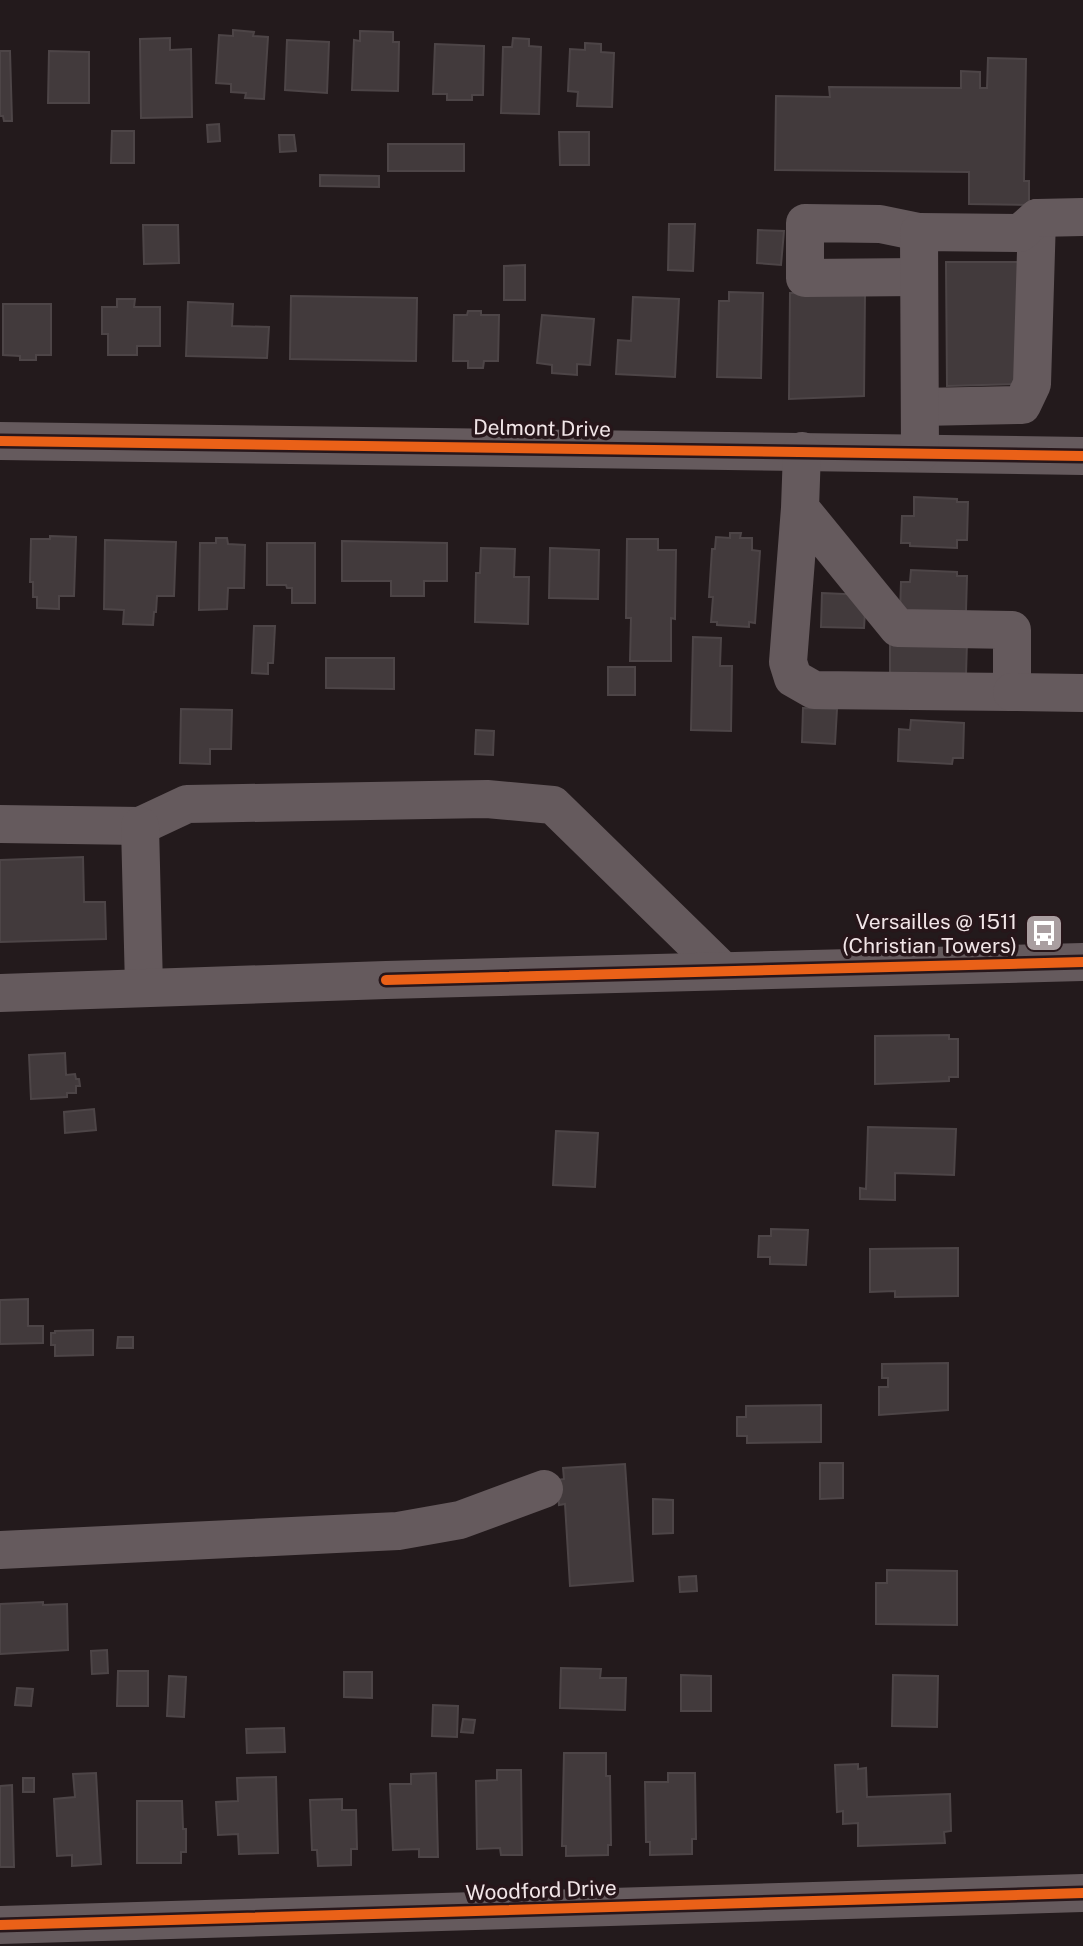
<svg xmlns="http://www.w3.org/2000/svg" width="1083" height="1946" font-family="'Public Sans',sans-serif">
<rect width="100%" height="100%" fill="#231a1c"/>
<g fill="#423a3c" stroke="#4d4547" stroke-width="2">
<polygon points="233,30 254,32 253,36 268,37 264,99 245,98 246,93 231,92 231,84 216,83 219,35 233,36"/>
<polygon points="360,31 393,32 393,42 399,42 398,91 352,90 354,40 360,41"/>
<polygon points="170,38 170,50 191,49 192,117 141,118 140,39"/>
<polygon points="513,38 529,39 529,46 541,47 539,114 501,113 503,47 512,47"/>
<polygon points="287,40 329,42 327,93 285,90"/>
<polygon points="585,43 601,44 601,52 614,53 612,107 577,106 578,92 568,91 570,49 585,50"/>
<polygon points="435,44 484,46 483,95 472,95 472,100 447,100 447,94 433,94"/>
<polygon points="0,51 10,51 12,121 4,121 3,116 0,116"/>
<polygon points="49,51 89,52 89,103 48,103"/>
<polygon points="988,58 1026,59 1024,181 1029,181 1029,205 969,204 969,172 775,170 776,96 830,97 829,87 961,88 961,71 980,72 980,88 987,88"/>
<polygon points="219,124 220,141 208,142 207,125"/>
<polygon points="112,131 134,131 134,163 111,163"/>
<polygon points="559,132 589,132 589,165 560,165"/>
<polygon points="279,135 294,135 296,151 280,152"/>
<rect x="388" y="144" width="76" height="27"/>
<polygon points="320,175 379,176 379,187 320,186"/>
<polygon points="669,224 695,224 693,271 668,270"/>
<polygon points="143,225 178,225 179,263 144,264"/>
<polygon points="758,230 784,231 781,265 757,263"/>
<polygon points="946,262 1021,262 1020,384 947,386"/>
<polygon points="525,265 525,300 504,300 504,266"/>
<polygon points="729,292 763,293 761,378 717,377 719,301 729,301"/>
<polygon points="790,293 865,293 864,396 789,399"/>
<polygon points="291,296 417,298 416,361 290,359"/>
<polygon points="633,297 679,299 675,377 616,374 618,340 631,341"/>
<polygon points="117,299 135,299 134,307 160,307 160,346 137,346 137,355 108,355 108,334 102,334 102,307 117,307"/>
<polygon points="188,302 233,304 232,326 269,327 267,358 186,356"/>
<polygon points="3,304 51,304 51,355 36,355 36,360 20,360 20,356 3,355"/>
<polygon points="468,311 481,311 481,315 499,315 498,361 484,361 483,368 468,368 468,361 453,361 454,315 467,315"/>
<polygon points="542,315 594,319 590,365 577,364 577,375 552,373 552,365 537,363"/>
<polygon points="914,497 957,499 957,502 968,502 967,540 957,540 957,548 910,546 910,543 901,543 902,516 914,516"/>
<polygon points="730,533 741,533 740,538 752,538 752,550 760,551 755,623 749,622 749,627 717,625 717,622 711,622 713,597 709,597 712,549 715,549 716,537 730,538"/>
<polygon points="50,536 76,537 74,596 59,596 59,609 37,608 37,597 33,597 33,582 30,582 31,539 50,539"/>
<polygon points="216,538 227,538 228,544 245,545 244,588 228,588 227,609 199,610 200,543 216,543"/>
<polygon points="627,539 658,539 658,550 676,550 675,619 671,618 671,661 630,661 631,618 626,618"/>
<polygon points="105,540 176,542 174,596 157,596 156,612 154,612 153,625 123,624 124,610 104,609"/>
<polygon points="342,541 447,543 447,581 424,581 424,596 391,596 391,581 342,581"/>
<polygon points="267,543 315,543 315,603 292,603 292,588 287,588 286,585 267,585"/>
<polygon points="481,548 515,549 514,577 529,577 528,624 475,622 476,573 480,573"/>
<polygon points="550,548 599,550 598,599 549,598"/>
<polygon points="911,570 957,572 957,576 967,576 966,611 900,614 901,582 910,582"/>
<polygon points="822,593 866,595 864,628 821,627"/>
<polygon points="254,626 275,626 273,663 268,663 268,674 252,673"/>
<polygon points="693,637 721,638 720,666 732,666 731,731 691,730"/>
<polygon points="890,641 967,642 966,675 890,690"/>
<polygon points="326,658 394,658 394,689 326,688"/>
<rect x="608" y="667" width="27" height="28"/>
<polygon points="803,708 837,709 835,744 802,742"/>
<polygon points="181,709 232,710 231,749 210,749 210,764 180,763"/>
<polygon points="911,720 964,723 963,758 953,758 952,764 898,761 899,729 910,730"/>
<polygon points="476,730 494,731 493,755 475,754"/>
<polygon points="83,857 84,902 105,902 106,939 0,942 0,860"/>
<polygon points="949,1035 949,1039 958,1039 958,1077 949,1077 949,1081 875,1084 875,1036"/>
<polygon points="65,1053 66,1075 75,1074 76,1079 79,1079 80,1086 76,1086 76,1093 67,1093 67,1097 31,1099 29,1055"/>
<polygon points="94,1109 96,1130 65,1133 64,1112"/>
<polygon points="868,1127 956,1129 954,1175 895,1173 895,1200 860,1199 860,1188 866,1189"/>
<polygon points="556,1131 598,1133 595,1187 553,1185"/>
<polygon points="771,1229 808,1230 806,1265 770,1264 770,1257 758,1257 759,1236 771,1236"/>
<polygon points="958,1248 958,1296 895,1297 895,1291 870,1292 870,1249"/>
<polygon points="28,1299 28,1326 43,1326 43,1343 0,1344 0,1300"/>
<polygon points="93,1330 93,1355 55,1356 55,1345 51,1345 51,1333 55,1333 55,1331"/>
<polygon points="118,1337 133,1337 133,1348 117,1348"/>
<polygon points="948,1363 948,1410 879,1415 879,1387 888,1387 888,1378 882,1378 882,1364"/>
<polygon points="821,1405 821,1442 747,1443 747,1436 737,1436 737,1417 746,1417 746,1406"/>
<polygon points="820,1463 843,1463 843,1498 820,1499"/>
<polygon points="625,1464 633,1581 570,1586 565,1504 559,1505 557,1480 564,1479 563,1468"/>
<polygon points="653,1499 673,1500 673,1533 653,1534"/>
<polygon points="887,1570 957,1571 957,1625 876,1624 876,1583 887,1583"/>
<polygon points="696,1576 697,1591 680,1592 679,1577"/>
<polygon points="43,1602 43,1605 67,1604 68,1650 0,1654 0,1604"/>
<polygon points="107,1650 108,1673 92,1674 91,1651"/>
<polygon points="561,1668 601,1669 600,1678 626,1678 625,1710 560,1708"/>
<polygon points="118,1671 148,1671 148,1706 117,1706"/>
<polygon points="344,1672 372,1672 372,1698 344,1697"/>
<polygon points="681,1675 711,1676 711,1711 681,1711"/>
<polygon points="893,1675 938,1676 937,1727 892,1726"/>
<polygon points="169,1676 186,1677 184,1717 167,1716"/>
<polygon points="17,1688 33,1689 31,1706 15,1705"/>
<polygon points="433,1705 458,1706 457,1737 432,1736"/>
<polygon points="463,1719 475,1720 473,1733 461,1732"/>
<polygon points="284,1728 285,1752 247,1753 246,1729"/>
<polygon points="564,1753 606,1753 606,1776 610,1776 611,1845 608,1845 608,1855 566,1856 566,1846 562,1846"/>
<polygon points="858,1764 858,1769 866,1768 867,1797 950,1794 951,1831 944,1832 945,1843 858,1846 858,1823 843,1824 843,1811 837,1812 835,1765"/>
<polygon points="497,1770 521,1770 522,1855 501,1855 500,1848 477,1849 476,1781 497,1780"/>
<polygon points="96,1773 101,1864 72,1866 72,1855 57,1856 54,1799 75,1797 73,1774"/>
<polygon points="436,1773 438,1857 419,1857 419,1849 393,1850 390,1784 411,1784 411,1774"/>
<polygon points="668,1773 695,1773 696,1839 692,1839 692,1854 650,1855 650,1842 646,1842 645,1782 668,1782"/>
<polygon points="276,1777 278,1853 239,1854 238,1834 218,1835 216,1802 238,1801 237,1778"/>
<rect x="23" y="1778" width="11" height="14"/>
<polygon points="12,1785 14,1867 0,1867 0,1786"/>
<polygon points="342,1799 342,1810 356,1810 357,1849 351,1849 351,1865 318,1866 317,1850 312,1850 310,1800"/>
<polygon points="137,1801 182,1801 183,1829 186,1829 186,1852 181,1852 181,1863 137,1863"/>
</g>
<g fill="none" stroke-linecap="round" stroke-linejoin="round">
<g stroke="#655a5d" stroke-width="38">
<polyline points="919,277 805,278 805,223 880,224 919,232"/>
<polyline points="920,407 1022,405 1032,384 1037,218"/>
<polyline points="0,441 1083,456"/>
<polyline points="920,453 919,232 1020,233 1037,218 1083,217"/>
<polyline points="800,508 788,662 793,678 814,690 1012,692 1012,630 898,628 800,508 802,451"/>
<polyline points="1012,692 1083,693"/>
<polyline points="0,824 140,826 187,804 487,799 553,805 723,971"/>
<polyline points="140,826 144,987"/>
<polyline points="0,993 386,980 1083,962"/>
<polyline points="0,1550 398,1531 460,1520 544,1489"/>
<polyline points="0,1925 1083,1893"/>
</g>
<defs>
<g id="cycleway">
<polyline points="0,441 1083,456"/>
<polyline points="386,980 1083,962"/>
<polyline points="0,1925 1083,1893"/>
</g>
</defs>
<use href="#cycleway" stroke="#27161a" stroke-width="15"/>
<use href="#cycleway" stroke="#ea6118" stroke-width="10"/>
</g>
<defs>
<symbol id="bus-square" viewBox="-11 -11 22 22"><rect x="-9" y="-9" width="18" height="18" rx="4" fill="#a99ea0" stroke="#27161a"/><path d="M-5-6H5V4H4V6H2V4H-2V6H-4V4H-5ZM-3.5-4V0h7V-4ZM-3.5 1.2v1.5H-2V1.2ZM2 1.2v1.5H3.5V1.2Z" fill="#fff"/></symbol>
</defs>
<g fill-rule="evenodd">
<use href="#bus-square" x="1022" y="911" width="44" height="44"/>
</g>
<g text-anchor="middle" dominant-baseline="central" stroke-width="7" stroke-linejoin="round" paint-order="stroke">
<g font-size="21" fill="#f1e5e7" stroke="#27161a">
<text transform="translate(542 428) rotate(1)">Delmont Drive</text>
<text transform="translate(541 1890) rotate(-2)">Woodford Drive</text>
</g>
<g font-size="21" fill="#f1e5e7" stroke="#27161a" text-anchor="end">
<text x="1017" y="921">Versailles @ 1511<tspan x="1017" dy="24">(Christian Towers)</tspan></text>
</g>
</g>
</svg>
